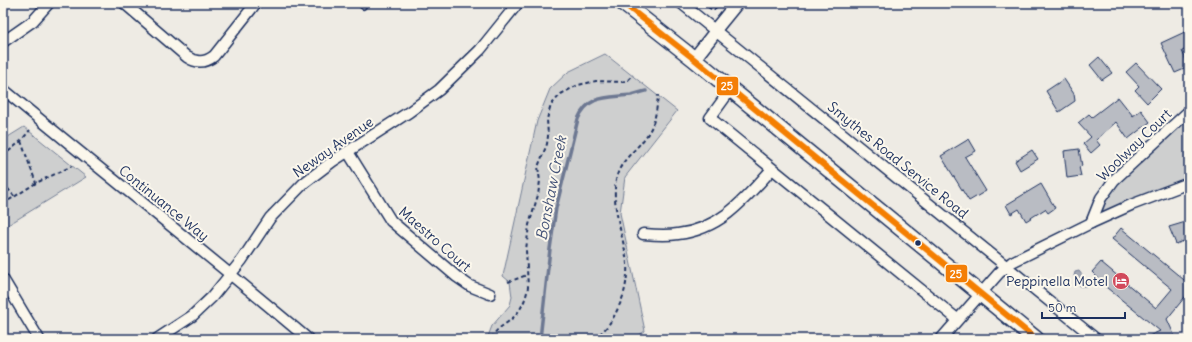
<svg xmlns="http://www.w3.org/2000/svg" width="1192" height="342" font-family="Delius,sans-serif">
<rect width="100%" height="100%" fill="#eeebe4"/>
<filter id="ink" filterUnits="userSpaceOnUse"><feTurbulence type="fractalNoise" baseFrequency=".025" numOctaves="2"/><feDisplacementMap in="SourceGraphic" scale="8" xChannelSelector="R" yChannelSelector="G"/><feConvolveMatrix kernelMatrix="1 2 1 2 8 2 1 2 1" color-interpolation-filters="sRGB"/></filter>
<g filter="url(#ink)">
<g fill="#cecfcf" stroke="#747f96">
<polygon points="605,54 677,111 625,177 620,213 645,331 633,339 487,339 492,326 510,305 512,297 510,282 503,276 537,121 550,89 568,72"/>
<polygon points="1189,117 1189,178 1134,199 1103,213 1101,210 1106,199 1113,187"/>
<polygon points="24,127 86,177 3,228 3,140"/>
</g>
<polygon fill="#a3a8b4" stroke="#6d7892" points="1079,271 1086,280 1091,281 1091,283 1087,286 1080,286 1074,276 1075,272"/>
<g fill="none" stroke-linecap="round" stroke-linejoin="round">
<path stroke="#6d7892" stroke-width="3.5" d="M540 339 550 249 556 208 578 119C589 94 608 98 631 95 636 94 641 92 646 91"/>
</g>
<g fill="#b9bcc3" stroke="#1b2f5e">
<polygon points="1189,30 1189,48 1182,51 1189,67 1175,73 1161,43"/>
<polygon points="1099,57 1112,73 1102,80 1090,65"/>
<polygon points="1136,63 1161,89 1147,103 1135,90 1139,86 1126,72"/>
<polygon points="1064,79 1074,94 1075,101 1059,112 1046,91"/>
<polygon points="1118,97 1133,116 1141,110 1150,122 1128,139 1116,122 1096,140 1100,145 1091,153 1083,144 1091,137 1078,123 1089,114 1092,117"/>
<polygon points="969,139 976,151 965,157 986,191 969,201 941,156"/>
<polygon points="1079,149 1082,166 1079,167 1081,176 1067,178 1064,151"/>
<polygon points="1032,150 1038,159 1020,170 1015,161"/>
<polygon points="1041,184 1055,208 1048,213 1045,209 1026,221 1019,209 1011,214 1006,205"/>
<polygon points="1189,221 1189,239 1176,244 1169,227"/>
<polygon points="1121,228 1189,284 1189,292 1167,319 1176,339 1142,339 1160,331 1101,283 1102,282 1092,272 1101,262 1156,308 1172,289 1112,239"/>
</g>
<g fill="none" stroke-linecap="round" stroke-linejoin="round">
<defs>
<polyline id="service" points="363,6 365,3"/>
<g id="minor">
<path d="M124 3 187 57C196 63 205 63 214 56L256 3"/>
<polyline points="681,3 1096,339"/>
<polyline points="3,42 33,21 49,3"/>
<path d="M3 89C104 173 208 254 308 339"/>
<polyline points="731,89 710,118 957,319"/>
<polyline points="348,152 391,221 457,277 470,286 490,294"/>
<polyline points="1091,223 1101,198 1114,180 1189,111"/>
<path d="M643 234C655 235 666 236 678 234 721 229 745 199 772 169"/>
<polyline points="3,279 39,339"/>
<polyline points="157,339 192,316 212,297 242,260 270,218 304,183 333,161 409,112 439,90 480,50 518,3"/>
<polyline points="941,339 999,273 1012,262 1091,223 1131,205 1189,183"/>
</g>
<g id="tertiary">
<polyline points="715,30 737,3"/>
<polyline points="694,59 716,31"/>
</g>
<polyline id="primary" points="623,3 694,59 1036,339"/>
</defs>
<use href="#service" stroke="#1b2f5e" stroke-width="8"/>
<use href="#minor" stroke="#1b2f5e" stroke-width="13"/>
<use href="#tertiary" stroke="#1b2f5e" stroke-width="15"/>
<use href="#primary" stroke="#1b2f5e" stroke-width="18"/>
<g stroke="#1b2f5e" stroke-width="2" stroke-dasharray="4 3" stroke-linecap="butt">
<polyline points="702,3 711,9 714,10 719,3"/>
<polyline points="21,141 36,183"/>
<polyline points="3,156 21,141 30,130"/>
<polyline points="3,183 14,196"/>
<polyline points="3,204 36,183 72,166"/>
<polyline points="508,282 527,275"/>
<path d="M492 339C495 329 502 327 509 321 520 313 526 300 528 287L526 250 529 225 538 195 540 181 538 167 547 144 548 136 547 119 551 105 561 94 578 85 596 81 622 82 628 80 633 75"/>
<path d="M594 339C606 330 613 320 619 306 625 294 628 277 627 264 624 236 611 208 616 180 619 159 641 148 650 130 656 119 657 106 658 95"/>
</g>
<use href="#service" stroke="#fbf7ec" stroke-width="5"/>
<use href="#minor" stroke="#fbf7ec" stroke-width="10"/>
<use href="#tertiary" stroke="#fbf7ec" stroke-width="12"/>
<use href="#primary" stroke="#fbf7ec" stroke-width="15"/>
<defs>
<polyline id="bus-1" points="623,3 694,59 1036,339"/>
</defs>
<use href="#bus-1" stroke="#fbf7ec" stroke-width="9"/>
<use href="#bus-1" stroke="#f47e05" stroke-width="6"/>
</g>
</g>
<defs>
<symbol id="hotel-disc" viewBox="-11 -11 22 22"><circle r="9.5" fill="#d1495b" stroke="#fbf7ec"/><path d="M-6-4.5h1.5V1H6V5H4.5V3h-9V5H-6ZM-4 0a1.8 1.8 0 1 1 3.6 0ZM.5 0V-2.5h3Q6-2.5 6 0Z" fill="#fff"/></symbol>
</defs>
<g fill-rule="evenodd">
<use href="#hotel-disc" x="1111" y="271" width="20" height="20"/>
</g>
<circle fill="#1b2f5e" stroke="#fbf7ec" stroke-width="1.5" cx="918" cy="243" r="3.5"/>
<g text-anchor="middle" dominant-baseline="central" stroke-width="4" stroke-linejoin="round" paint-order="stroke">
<g font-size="14" fill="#1b2f5e" stroke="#fbf7ec">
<text transform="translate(1134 145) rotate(-44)">Woolway Court</text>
<text transform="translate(333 147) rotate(-35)">Neway Avenue</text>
<text transform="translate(898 160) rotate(39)">Smythes Road Service Road</text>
<text transform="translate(164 203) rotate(39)">Continuance Way</text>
<text transform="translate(435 239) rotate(41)">Maestro Court</text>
</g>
<g font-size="14" fill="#1b2f5e" stroke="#fbf7ec" text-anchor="end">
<text x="1108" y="281">Peppinella Motel</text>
</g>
<g font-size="15" font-style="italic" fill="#445378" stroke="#fbf7ec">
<text transform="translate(551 188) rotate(-79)">Bonshaw Creek</text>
</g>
</g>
<g stroke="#fbf7ec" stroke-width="1.5">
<rect x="716" y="76" width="23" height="20" rx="4" fill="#f47e05"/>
<rect x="945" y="264" width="23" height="19" rx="4" fill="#f47e05"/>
</g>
<g font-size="11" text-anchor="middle" font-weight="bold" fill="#fff">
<text x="727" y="90">25</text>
<text x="956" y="278">25</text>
</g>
<rect width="1192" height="342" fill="none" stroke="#fbf7ec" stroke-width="16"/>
<rect x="8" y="8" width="1176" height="326" fill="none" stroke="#1b2f5e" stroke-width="1.5" filter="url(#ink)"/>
<path d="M1042 312v6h83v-6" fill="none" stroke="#1b2f5e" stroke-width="2"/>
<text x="1048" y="312" font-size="12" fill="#1b2f5e" stroke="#fbf7ec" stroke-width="3" paint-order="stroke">50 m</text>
</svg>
